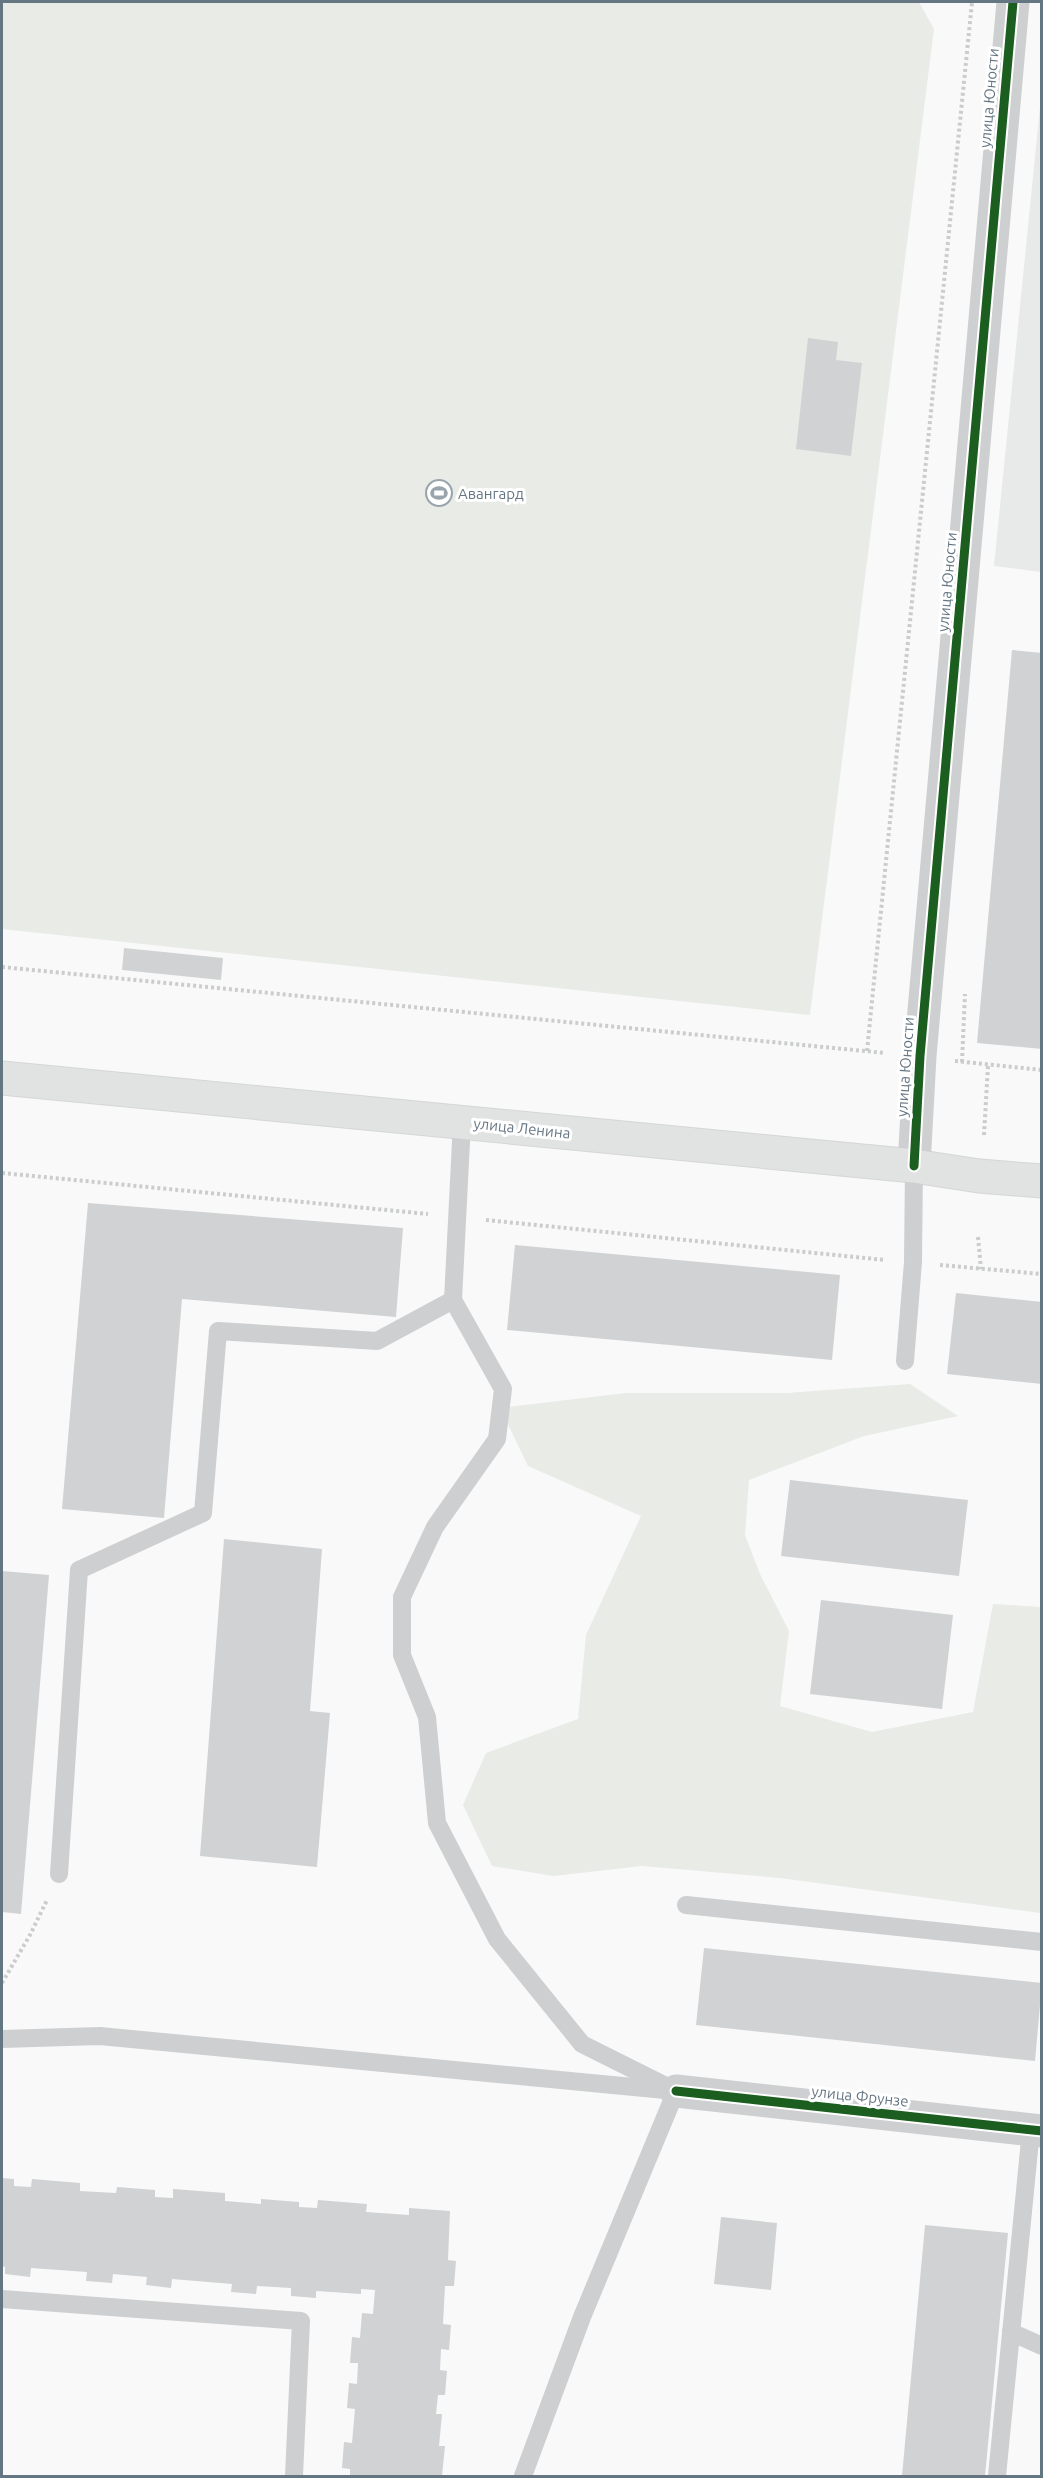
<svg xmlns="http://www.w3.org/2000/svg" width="1043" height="2478" font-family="Ubuntu,sans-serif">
<rect width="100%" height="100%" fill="#f9f9f9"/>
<polygon fill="#e8e9e9" points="1041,97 1041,572 994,566"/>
<g fill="#e8ebe6">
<polygon points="2,2 919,2 934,29 810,1015 2,929"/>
<polygon points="910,1384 958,1416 864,1436 749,1480 745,1535 760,1574 789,1631 780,1706 872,1732 973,1712 993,1604 1041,1607 1041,1913 780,1878 642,1866 553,1876 492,1866 463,1805 486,1753 578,1719 586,1635 641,1516 528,1466 500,1408 626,1393 787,1393"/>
</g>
<g fill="#d0d2d3">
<polygon points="808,338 838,342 836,360 862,363 851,456 796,449"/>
<polygon points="1012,650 1042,653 1042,1049 977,1043"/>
<polygon points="124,948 223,958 221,980 122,970"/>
<polygon points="88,1203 403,1228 396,1317 182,1299 164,1518 62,1509"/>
<polygon points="515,1245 840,1275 832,1360 507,1330"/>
<polygon points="956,1293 1042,1302 1042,1384 947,1374"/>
<polygon points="790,1480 968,1500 959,1576 781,1556"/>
<polygon points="224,1539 322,1549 310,1711 330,1713 317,1867 200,1856"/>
<polygon points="2,1571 49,1575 21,1914 2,1912"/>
<polygon points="821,1600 953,1615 942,1709 810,1694"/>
<polygon points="704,1948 1042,1983 1035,2061 696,2025"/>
<polygon points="2,2178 14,2179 14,2186 31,2187 32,2179 80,2183 80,2191 116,2193 117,2187 155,2190 155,2197 173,2198 173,2189 225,2193 225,2201 261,2204 261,2199 299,2202 299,2207 317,2208 318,2200 367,2204 366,2212 409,2215 409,2208 450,2211 448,2260 456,2261 454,2286 445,2286 443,2324 451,2325 449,2350 441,2349 440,2370 447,2371 445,2395 438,2395 436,2414 442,2414 439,2446 445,2446 442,2476 350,2476 350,2469 342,2468 344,2442 352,2443 355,2409 347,2408 349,2383 357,2384 358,2363 350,2363 352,2337 360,2338 362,2313 373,2314 375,2290 361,2289 361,2294 316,2291 316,2298 291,2296 291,2288 257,2286 256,2294 231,2292 232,2284 172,2279 171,2288 146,2285 147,2277 113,2274 112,2283 86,2281 87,2272 31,2268 30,2277 5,2274 5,2267 2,2266"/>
<polygon points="721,2217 777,2223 771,2290 714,2284"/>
<polygon points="925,2225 1008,2233 985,2476 902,2476"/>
</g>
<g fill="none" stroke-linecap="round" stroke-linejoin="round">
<defs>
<polyline id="secondary" points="2,1078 914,1166 979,1176 1042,1181"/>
</defs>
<use href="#secondary" stroke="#d5d6d7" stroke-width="35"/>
<g stroke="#cbcccd" stroke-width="4" stroke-dasharray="3 3" stroke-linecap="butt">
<polyline points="2,967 885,1053"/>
<polyline points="867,1051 972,2"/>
<polyline points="955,1061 1042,1070"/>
<polyline points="962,1062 965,994"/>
<polyline points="984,1135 988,1066"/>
<polyline points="2,1173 428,1214"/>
<polyline points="486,1220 885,1260"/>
<polyline points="978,1237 981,1269"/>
<polyline points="940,1265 1042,1274"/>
<polyline points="2,1983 30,1935 47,1900"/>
</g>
<g stroke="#cecfd0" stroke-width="18">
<polyline points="462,1122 453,1300 503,1389 497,1439 435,1527 402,1597 402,1655 427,1717 437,1823 497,1939 582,2044 676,2091"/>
<polyline points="905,1361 913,1262 914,1166"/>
<polyline points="59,1874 79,1570 203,1513 218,1331 377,1341 453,1300"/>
<polyline points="686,1905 1042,1942"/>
<polyline points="2,2039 100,2036 665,2090"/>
<polyline points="2,2299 301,2321 294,2476"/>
<polyline points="1011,2332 1042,2346"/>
<polyline points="523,2476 582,2317 676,2091"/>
<polyline points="997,2476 1031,2130"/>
</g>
<g stroke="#cecfd0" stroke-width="33">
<polyline points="914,1166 920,1056 1013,2"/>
<polyline points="676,2091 1042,2131"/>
</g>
<use href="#secondary" stroke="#e1e2e2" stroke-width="33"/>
<defs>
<g id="cycleway">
<polyline points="914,1166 920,1056 1013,2"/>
<polyline points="676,2091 1042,2131"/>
</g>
</defs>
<use href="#cycleway" stroke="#fff" stroke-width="13"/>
<use href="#cycleway" stroke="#1b5e20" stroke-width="9"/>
</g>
<defs>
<symbol id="stadium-ring" viewBox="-11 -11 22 22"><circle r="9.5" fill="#fff" stroke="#99a4ac" stroke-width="1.5"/><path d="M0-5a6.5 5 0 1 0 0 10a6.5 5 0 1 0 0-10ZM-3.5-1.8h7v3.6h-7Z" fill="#99a4ac"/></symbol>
</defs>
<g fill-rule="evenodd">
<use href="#stadium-ring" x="424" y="478" width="30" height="30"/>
</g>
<g text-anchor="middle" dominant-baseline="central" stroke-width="6" stroke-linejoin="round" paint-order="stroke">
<g font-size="15" fill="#657683" stroke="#fff">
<text transform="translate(989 98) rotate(-85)">улица Юности</text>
<text transform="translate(947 582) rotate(-85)">улица Юности</text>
<text transform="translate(905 1067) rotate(-86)">улица Юности</text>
<text transform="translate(522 1128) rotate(6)">улица Ленина</text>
<text transform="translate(860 2096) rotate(6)">улица Фрунзе</text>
</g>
<g font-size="15" fill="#657683" stroke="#fff" text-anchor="start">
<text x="458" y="493">Авангард</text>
</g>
</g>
<rect width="1043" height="2478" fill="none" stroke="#657683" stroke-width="6"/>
</svg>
